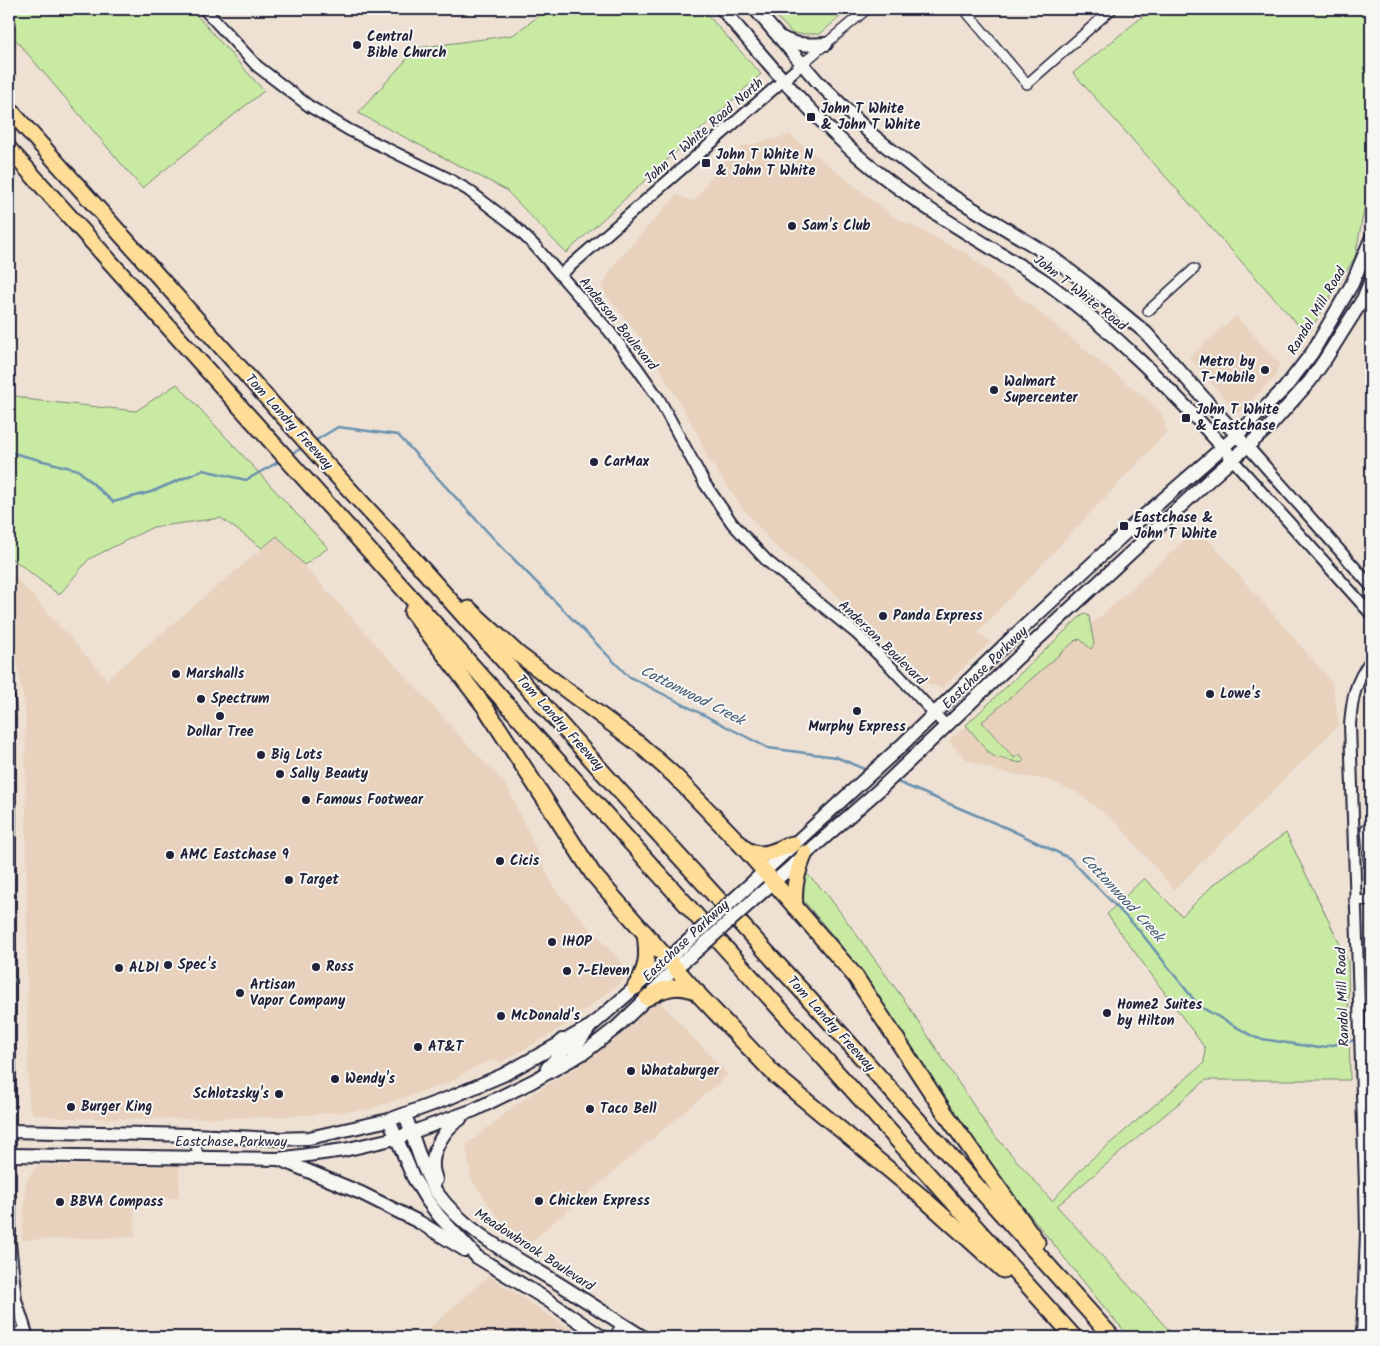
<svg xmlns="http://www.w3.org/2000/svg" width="1380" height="1346" font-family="Kalam,sans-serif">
<rect width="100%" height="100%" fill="#eee1d3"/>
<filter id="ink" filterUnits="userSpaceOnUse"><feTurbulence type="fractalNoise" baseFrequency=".02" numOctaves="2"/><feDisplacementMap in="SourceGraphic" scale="10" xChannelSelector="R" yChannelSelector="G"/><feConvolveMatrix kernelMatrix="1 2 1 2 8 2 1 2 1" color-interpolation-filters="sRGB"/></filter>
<g filter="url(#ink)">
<g fill="#e8d2be">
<polygon points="790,135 894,217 966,253 1161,411 1167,432 978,632 990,642 942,688 930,685 829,589 773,544 740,505 708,458 697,433 661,371 635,331 601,288 615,263 677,195 694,201 722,162 744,146"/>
<polygon points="1236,316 1280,364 1275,377 1238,413 1189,357"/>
<polygon points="1198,528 1332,682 1339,725 1174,890 1118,824 1078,793 1047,780 999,772 966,759 948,741 1081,634"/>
<polygon points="277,536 468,745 506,784 555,890 632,974 566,1025 499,1064 496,1059 477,1066 450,1082 367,1110 279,1117 163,1119 62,1118 33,1114 29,1105 28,1084 25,707 9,620 9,574 13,574 107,679"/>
<polygon points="658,1000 728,1075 527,1245 517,1238 500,1220 471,1179 466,1145 526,1097 576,1068 618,1035"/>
<polygon points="38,1165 179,1166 179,1198 134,1198 135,1237 22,1240 26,1181"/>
<polygon points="489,1276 561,1323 584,1337 419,1337"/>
</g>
<g fill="#c9eaa3" stroke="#76866f">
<polygon points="9,9 191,9 264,91 142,188 9,32"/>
<polygon points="548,9 702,9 761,74 566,253 506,190 358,113 417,48 513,35"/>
<polygon points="769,9 849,9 820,34 793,34"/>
<polygon points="1152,9 1371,9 1371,173 1355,257 1307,335 1073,73"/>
<polygon points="177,384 328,548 304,565 277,536 262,548 221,518 153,527 89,559 59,595 9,556 9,394 32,400 136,411"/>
<polygon points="1084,613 1089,616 1094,644 1091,649 1080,639 1076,640 982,722 1014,758 1020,754 1024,760 1021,763 995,757 989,753 966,725"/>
<polygon points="1286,833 1348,961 1350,1080 1206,1080 1057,1206 1175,1337 1130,1337 1112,1317 960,1128 841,945 802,899 802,869 827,894 907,1004 989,1129 1052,1201 1086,1164 1204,1063 1205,1048 1107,914 1144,878 1182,916 1213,885"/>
</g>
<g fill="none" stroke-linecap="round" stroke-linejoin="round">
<g stroke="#6a91af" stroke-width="2.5">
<polyline points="313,442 338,427 398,435 495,540 628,676 768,748 836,757 869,771"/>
<polyline points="9,452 78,470 113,502 151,492 203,470 246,480 280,461"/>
<polyline points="289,455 304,447"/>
<polyline points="895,781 1009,829 1069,858 1138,929 1199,1006 1256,1038 1319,1048 1359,1039"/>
<polyline points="1364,1037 1371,1036"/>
</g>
<defs>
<g id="minor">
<polyline points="964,9 1027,84 1112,9"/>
<polyline points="802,64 867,9"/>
<polyline points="1073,303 1087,284"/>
<polyline points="1148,311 1194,269"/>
<polyline points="1366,829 1371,889"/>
<polyline points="1354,901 1371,900"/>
<polyline points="193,1135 199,1158"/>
<polyline points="9,1337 25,1329"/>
<polyline points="614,1337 622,1324"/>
</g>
<g id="tertiary">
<polyline points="204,9 257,66 309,106 349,130 449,179 468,190 511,223 535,246 610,332 638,369 659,399 705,484 732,523 767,561 856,633 891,667 946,726"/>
<polyline points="560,275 802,64"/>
<polyline points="1248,447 1371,586"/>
<polyline points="1233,460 1371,614"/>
<polyline points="9,698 10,718 10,1243 16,1300 28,1337"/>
<path d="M1362 1337 1366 1233 1365 1187 1350 725C1352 698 1355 682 1371 660"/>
</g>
<g id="secondary">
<path d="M722 9C767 61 811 116 864 161 906 197 954 225 1001 254 1016 264 1032 272 1046 282 1114 331 1173 391 1228 453"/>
<polyline points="755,9 817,81 871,134 939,188 1049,255 1087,284 1146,333 1241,440"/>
<path d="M782 38C797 46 809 45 826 44"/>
<polyline points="743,891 901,746 1012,638 1137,522 1237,435 1285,388 1312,353 1352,284 1371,239"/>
<polyline points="751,902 880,789 1030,646 1208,481 1270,426 1310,381 1324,361 1363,299 1371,280"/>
<polyline points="575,1058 574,1048 588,1030"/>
<polyline points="547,1068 564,1050 565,1046 562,1040"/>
<path d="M405 1115C414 1138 423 1173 437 1193 466 1233 514 1256 556 1282 585 1300 614 1319 643 1337"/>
<polyline points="389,1120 413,1177 427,1200 439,1216 477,1257 546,1299 602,1337"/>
<polyline points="9,1131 193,1135 275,1139 309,1138 389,1120 449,1098 503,1075 591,1026 686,943"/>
<polyline points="9,1155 279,1159 344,1150 396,1138 474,1110 531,1082 585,1052 617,1027 644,1001 675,968 694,953"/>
<polyline points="279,1159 361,1193 419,1222 465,1250"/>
<path d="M436 1180C435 1176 433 1171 433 1168 431 1150 445 1128 460 1119"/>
</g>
<g id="motorway">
<polyline points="9,109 325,463 408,553 616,787 823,1014 1112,1337"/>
<polyline points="9,149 1074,1337"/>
<polyline points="469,609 518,654 639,744 675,776 745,849 855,976 945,1113 1037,1242"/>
<polyline points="412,612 485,707 593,874 699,995 776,1076 922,1197 1003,1270"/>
<path d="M745 849C764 860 774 850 793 844"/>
<path d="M795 907C793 886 797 872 805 853"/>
<path d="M635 987C648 968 648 956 645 933"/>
<path d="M647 998C663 988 679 983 697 992"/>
</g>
</defs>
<use href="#minor" stroke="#22223b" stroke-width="12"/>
<use href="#tertiary" stroke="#22223b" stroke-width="14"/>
<use href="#secondary" stroke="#22223b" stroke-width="16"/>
<use href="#motorway" stroke="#22223b" stroke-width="19"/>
<use href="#minor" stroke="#f6f6f2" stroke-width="9"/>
<use href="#tertiary" stroke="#f6f6f2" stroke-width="10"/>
<use href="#secondary" stroke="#f6f6f2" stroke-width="12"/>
<use href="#motorway" stroke="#fedd96" stroke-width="15"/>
<defs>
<g id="secondary-bridge">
<polyline points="686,943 743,891"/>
<polyline points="694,953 751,902"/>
</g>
</defs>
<use href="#secondary-bridge" stroke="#22223b" stroke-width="16" stroke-linecap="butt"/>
<use href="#secondary-bridge" stroke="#f6f6f2" stroke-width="12"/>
</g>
</g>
<g fill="#22223b" stroke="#f6f6f2" stroke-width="2">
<circle cx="357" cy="45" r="5"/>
<rect x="806" y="112" width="10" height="10" rx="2.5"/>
<rect x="701" y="158" width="10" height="10" rx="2.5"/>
<circle cx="792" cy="226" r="5"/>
<circle cx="1265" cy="370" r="5"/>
<circle cx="994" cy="390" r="5"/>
<rect x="1181" y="413" width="10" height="10" rx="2.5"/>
<circle cx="594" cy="462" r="5"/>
<rect x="1119" y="521" width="10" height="10" rx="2.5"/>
<circle cx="883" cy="616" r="5"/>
<circle cx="176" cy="674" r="5"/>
<circle cx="1210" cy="694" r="5"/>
<circle cx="201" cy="699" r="5"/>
<circle cx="857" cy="711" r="5"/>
<circle cx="220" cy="716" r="5"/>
<circle cx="261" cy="755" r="5"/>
<circle cx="280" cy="774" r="5"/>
<circle cx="306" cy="800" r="5"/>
<circle cx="170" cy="855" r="5"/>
<circle cx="500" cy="861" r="5"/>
<circle cx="289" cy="880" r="5"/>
<circle cx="552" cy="942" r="5"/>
<circle cx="168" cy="965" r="5"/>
<circle cx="316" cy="967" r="5"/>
<circle cx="119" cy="968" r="5"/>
<circle cx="567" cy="971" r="5"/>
<circle cx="240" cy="993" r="5"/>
<circle cx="1107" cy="1013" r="5"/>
<circle cx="501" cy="1016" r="5"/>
<circle cx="418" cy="1047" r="5"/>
<circle cx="631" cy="1071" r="5"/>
<circle cx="335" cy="1079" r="5"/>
<circle cx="279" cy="1094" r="5"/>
<circle cx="71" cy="1107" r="5"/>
<circle cx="590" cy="1109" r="5"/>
<circle cx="539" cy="1201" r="5"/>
<circle cx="60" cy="1202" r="5"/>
</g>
<g text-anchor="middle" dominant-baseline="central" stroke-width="4" stroke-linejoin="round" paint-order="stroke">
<g font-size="14" font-weight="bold" fill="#22223b" stroke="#f6f6f2" text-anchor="start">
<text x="367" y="37">Central<tspan x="367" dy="16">Bible Church</tspan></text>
<text x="821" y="109">John T White<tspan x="821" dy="16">&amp; John T White</tspan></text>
<text x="716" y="155">John T White N<tspan x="716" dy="16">&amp; John T White</tspan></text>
<text x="802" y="226">Sam's Club</text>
<text x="1255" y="362" text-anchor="end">Metro by<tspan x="1255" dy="16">T-Mobile</tspan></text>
<text x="1004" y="382">Walmart<tspan x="1004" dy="16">Supercenter</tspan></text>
<text x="1196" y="410">John T White<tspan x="1196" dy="16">&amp; Eastchase</tspan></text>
<text x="604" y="462">CarMax</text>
<text x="1134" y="518">Eastchase &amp;<tspan x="1134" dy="16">John T White</tspan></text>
<text x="893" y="616">Panda Express</text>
<text x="186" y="674">Marshalls</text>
<text x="1220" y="694">Lowe's</text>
<text x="211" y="699">Spectrum</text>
<text x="857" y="727" text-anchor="middle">Murphy Express</text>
<text x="220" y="732" text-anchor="middle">Dollar Tree</text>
<text x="271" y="755">Big Lots</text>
<text x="290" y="774">Sally Beauty</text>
<text x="316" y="800">Famous Footwear</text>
<text x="180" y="855">AMC Eastchase 9</text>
<text x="510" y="861">Cicis</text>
<text x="299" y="880">Target</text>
<text x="562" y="942">IHOP</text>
<text x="178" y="965">Spec's</text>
<text x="326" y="967">Ross</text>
<text x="129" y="968">ALDI</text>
<text x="577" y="971">7-Eleven</text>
<text x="250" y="985">Artisan<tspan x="250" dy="16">Vapor Company</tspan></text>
<text x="1117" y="1005">Home2 Suites<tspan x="1117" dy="16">by Hilton</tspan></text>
<text x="511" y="1016">McDonald's</text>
<text x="428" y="1047">AT&amp;T</text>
<text x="641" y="1071">Whataburger</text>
<text x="345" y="1079">Wendy's</text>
<text x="269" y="1094" text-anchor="end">Schlotzsky's</text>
<text x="81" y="1107">Burger King</text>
<text x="600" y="1109">Taco Bell</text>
<text x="549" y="1201">Chicken Express</text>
<text x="70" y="1202">BBVA Compass</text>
</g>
<g font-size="14" fill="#22223b" stroke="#f6f6f2">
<text transform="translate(704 131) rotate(-41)">John T White Road North</text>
<text transform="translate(1080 293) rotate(38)">John T White Road</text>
<text transform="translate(1317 311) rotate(-59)">Randol Mill Road</text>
<text transform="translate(618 324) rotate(51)">Anderson Boulevard</text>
<text transform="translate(289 422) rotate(48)">Tom Landry Freeway</text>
<text transform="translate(882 643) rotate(44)">Anderson Boulevard</text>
<text transform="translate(985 668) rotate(-44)">Eastchase Parkway</text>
<text transform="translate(560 723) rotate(48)">Tom Landry Freeway</text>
<text transform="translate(686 941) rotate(-43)">Eastchase Parkway</text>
<text transform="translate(1343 997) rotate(-92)">Randol Mill Road</text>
<text transform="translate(831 1024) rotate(48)">Tom Landry Freeway</text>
<text x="231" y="1142">Eastchase Parkway</text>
<text transform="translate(534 1250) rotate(33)">Meadowbrook Boulevard</text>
</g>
<g font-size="15" font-style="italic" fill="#465a75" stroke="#f6f6f2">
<text transform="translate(692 696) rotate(27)">Cottonwood Creek</text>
<text transform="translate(1122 898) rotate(47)">Cottonwood Creek</text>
</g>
</g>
<rect width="1380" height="1346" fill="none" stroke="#f6f6f2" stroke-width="30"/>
<rect x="15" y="15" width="1350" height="1316" fill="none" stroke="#22223b" stroke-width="2" filter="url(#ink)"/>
</svg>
